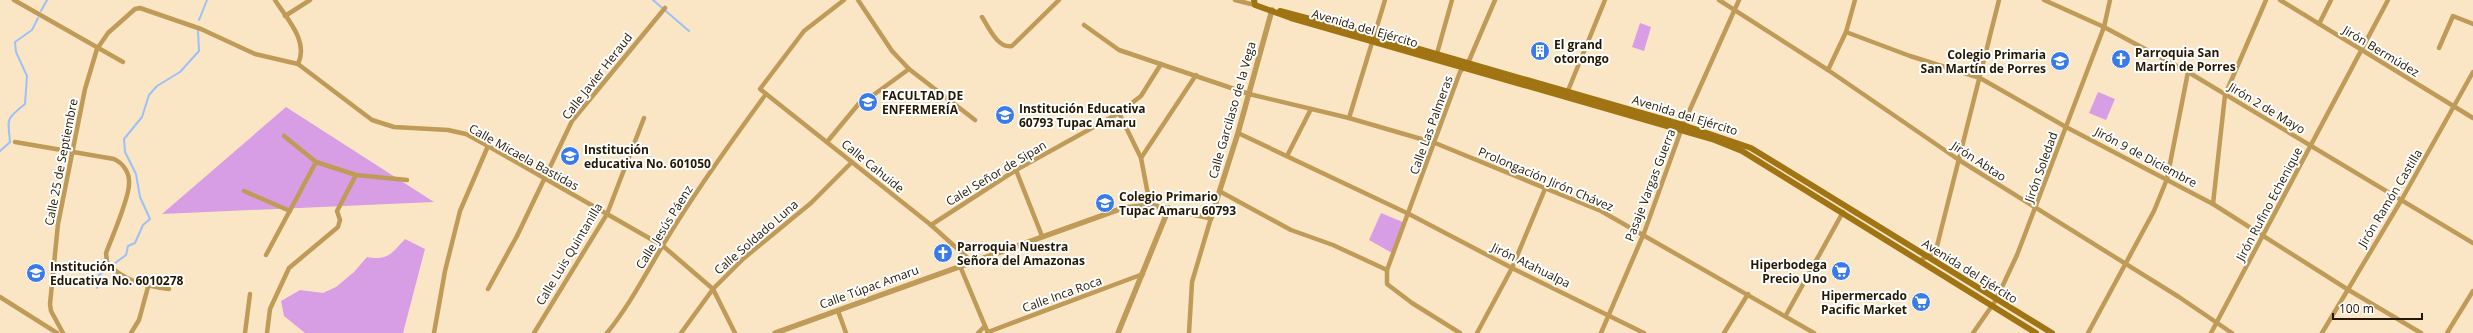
<svg xmlns="http://www.w3.org/2000/svg" width="2473" height="333" font-family="'Open Sans',sans-serif">
<rect width="100%" height="100%" fill="#fae6c5"/>
<g fill="#d89ee5">
<polygon points="1640,23 1651,27 1644,51 1632,47"/>
<polygon points="2098,92 2115,99 2106,120 2089,113"/>
<polygon points="286,107 434,202 162,214"/>
<polygon points="1381,213 1405,223 1392,253 1369,240"/>
<path d="M405 239 425 249 403 333H305L284 316 281 301 300 290 323 293 336 287 354 272 367 257C388 261 392 253 405 239Z"/>
</g>
<g fill="none" stroke-linecap="round" stroke-linejoin="round">
<g stroke="#9cc0fa" stroke-width="2">
<polyline points="653,0 689,31"/>
<polyline points="41,11 47,0"/>
<polyline points="199,20 207,0"/>
<path d="M0 151 10 142C8 118 5 120 25 104L27 76 16 52 15 42 32 30 38 18"/>
<polyline points="97,288 99,275 126,255 128,246 135,243 143,225 150,219 140,197 136,174 125,152 124,139 142,117 149,95 157,86 180,72 199,51 198,31"/>
</g>
<g stroke="#c09a57" stroke-width="4.5">
<polyline points="14,0 123,62"/>
<path d="M275 0C287 19 309 41 298 64"/>
<polyline points="844,0 804,31 760,89 931,225 971,261"/>
<polyline points="858,0 892,51 909,69 975,120"/>
<polyline points="1235,0 1255,5"/>
<polyline points="1719,0 1828,70 1959,160 2179,297 2232,333"/>
<polyline points="2044,0 2104,27 2188,72 2473,243"/>
<polyline points="2280,0 2473,118"/>
<polyline points="285,16 310,0"/>
<path d="M982 17C989 28 998 49 1012 46L1059 0"/>
<polyline points="2319,24 2331,0"/>
<polyline points="1084,25 1119,50 1249,94 1349,118 1435,143 1601,211 1814,333"/>
<polyline points="1846,32 1910,56 1980,78 2066,127 2213,204 2347,289 2421,333"/>
<polyline points="2439,48 2453,16 2473,24"/>
<polyline points="1436,57 1452,0"/>
<polyline points="1828,70 1846,32 1855,0"/>
<polyline points="1567,93 1605,0"/>
<polyline points="1119,113 1141,158 1150,205"/>
<polyline points="1349,118 1385,0"/>
<polyline points="1238,133 1409,214 1512,268 1644,333"/>
<polyline points="284,136 316,162 356,175 407,180"/>
<path d="M15 142 114 159C123 163 130 173 129 184 129 199 112 237 106 253L107 262C120 280 149 287 169 289"/>
<polyline points="827,142 861,101 872,96 909,69"/>
<polyline points="1287,156 1311,109"/>
<polyline points="1141,158 1196,75"/>
<polyline points="1016,170 1042,236"/>
<polyline points="244,191 290,211"/>
<polyline points="1221,192 1291,230 1333,245 1387,270"/>
<polyline points="2213,204 2225,95 2266,0"/>
<polyline points="931,225 1016,170 1119,113 1141,96 1161,64"/>
<polyline points="266,255 316,162"/>
<polyline points="1921,260 1933,253 1937,246 1999,0"/>
<polyline points="960,266 988,333"/>
<polyline points="488,289 517,236 572,121 665,8"/>
<polyline points="0,297 57,333"/>
<polyline points="838,311 846,333"/>
<polyline points="1786,315 1843,212"/>
<polyline points="988,332 1143,274"/>
<polyline points="63,333 51,311 50,304 58,224 85,89 97,49 108,33 135,9 140,8 201,29 255,54 298,64 372,120 394,127 448,130 466,134 488,146 663,246 713,289 735,333"/>
<polyline points="131,333 139,320 148,287"/>
<polyline points="245,333 250,294"/>
<polyline points="267,333 270,309 289,268 338,227 340,220 337,211 356,175"/>
<polyline points="434,333 445,271 460,211 488,146"/>
<polyline points="534,333 607,214 644,118"/>
<path d="M607 333C629 306 645 275 663 245 694 193 730 143 766 94"/>
<polyline points="681,333 713,289 743,259 811,203 852,162"/>
<polyline points="978,333 985,326"/>
<polyline points="1189,333 1192,282 1211,218"/>
<polyline points="1460,333 1412,303 1387,284 1387,270 1460,72 1468,63 1495,0"/>
<polyline points="1477,333 1512,268 1545,189"/>
<polyline points="1601,333 1644,233 1683,125 1739,0"/>
<polyline points="1724,333 1748,294"/>
<polyline points="1973,333 1996,300 2017,255 2104,27 2110,0"/>
<polyline points="2088,333 2154,211 2167,179 2188,72"/>
<polyline points="2211,333 2388,0"/>
<polyline points="2322,333 2402,199 2473,72"/>
<polyline points="2447,333 2473,291"/>
</g>
<g stroke="#c09a57" stroke-width="5.5">
<polyline points="775,333 1123,208 1150,205 1211,218 1238,133 1272,10"/>
<polyline points="1118,333 1169,208"/>
</g>
<g stroke="#a17413" stroke-width="6">
<polyline points="1254,0 1255,5 1291,18 1712,139 1742,151 2036,333"/>
<polyline points="1280,11 1374,36 1683,125 1751,148 2052,333"/>
</g>
</g>
<defs>
<symbol id="building-disc" viewBox="-11 -11 22 22"><circle r="9.5" fill="#397be9" stroke="#fff"/><path d="M-4-6H4V6H1V3H-1V6H-4ZM-2.5-4.3h1.7v1.8h-1.7ZM.8-4.3h1.7v1.8H.8ZM-2.5-1h1.7V.8h-1.7ZM.8-1h1.7V.8H.8Z" fill="#fff"/></symbol>
<symbol id="church-disc" viewBox="-11 -11 22 22"><circle r="9.5" fill="#397be9" stroke="#fff"/><path d="M-1.2-6h2.4v3.5h3.3v2.4h-3.3V6h-2.4V-.1h-3.3v-2.4h3.3Z" fill="#fff"/></symbol>
<symbol id="school-disc" viewBox="-11 -11 22 22"><circle r="9.5" fill="#397be9" stroke="#fff"/><path d="M0-5L7-2L0 1L-7-2ZM-4 1L0 2.5L4 1V4Q0 6-4 4Z" fill="#fff"/></symbol>
<symbol id="supermarket-disc" viewBox="-11 -11 22 22"><circle r="9.5" fill="#397be9" stroke="#fff"/><path d="M-6-5.5h2.5l.6 2H6L4.5 2H-2.5L-4.4-4H-6ZM-1.5 3.2a1.3 1.3 0 1 0 .1 0ZM3 3.2a1.3 1.3 0 1 0 .1 0Z" fill="#fff"/></symbol>
</defs>
<g fill-rule="evenodd">
<use href="#building-disc" x="1529" y="40" width="22" height="22"/>
<use href="#church-disc" x="2110" y="48" width="22" height="22"/>
<use href="#school-disc" x="2049" y="50" width="22" height="22"/>
<use href="#school-disc" x="857" y="91" width="22" height="22"/>
<use href="#school-disc" x="994" y="104" width="22" height="22"/>
<use href="#school-disc" x="559" y="145" width="22" height="22"/>
<use href="#school-disc" x="1094" y="192" width="22" height="22"/>
<use href="#church-disc" x="932" y="242" width="22" height="22"/>
<use href="#supermarket-disc" x="1830" y="260" width="22" height="22"/>
<use href="#school-disc" x="25" y="262" width="22" height="22"/>
<use href="#supermarket-disc" x="1910" y="291" width="22" height="22"/>
</g>
<g text-anchor="middle" dominant-baseline="central" stroke-width="4" stroke-linejoin="round" paint-order="stroke">
<g font-size="12" fill="#241803" stroke="#fff">
<text transform="translate(1365 28) rotate(16)">Avenida del Ejército</text>
<text transform="translate(2381 51) rotate(31)">Jirón Bermúdez</text>
<text transform="translate(597 76) rotate(-52)">Calle Javier Heraud</text>
<text transform="translate(2267 108) rotate(31)">Jirón 2 de Mayo</text>
<text transform="translate(1232 110) rotate(-74)">Calle Garcilaso de la Vega</text>
<text transform="translate(1685 115) rotate(17)">Avenida del Ejército</text>
<text transform="translate(1431 125) rotate(-70)">Calle Las Palmeras</text>
<text transform="translate(524 157) rotate(29)">Calle Micaela Bastidas</text>
<text transform="translate(2146 157) rotate(28)">Jirón 9 de Diciembre</text>
<text transform="translate(1979 161) rotate(33)">Jirón Abtao</text>
<text transform="translate(61 162) rotate(-79)">Calle 25 de Septiembre</text>
<text transform="translate(873 166) rotate(39)">Calle Cahuide</text>
<text transform="translate(2041 167) rotate(-70)">Jirón Soledad</text>
<text transform="translate(996 173) rotate(-31)">Calel Señor de Sipan</text>
<text transform="translate(1546 179) rotate(23)">Prolongación Jirón Chávez</text>
<text transform="translate(1650 185) rotate(-69)">Pasaje Vargas Guerra</text>
<text transform="translate(2390 198) rotate(-59)">Jirón Ramón Castilla</text>
<text transform="translate(2269 204) rotate(-62)">Jirón Rufino Echenique</text>
<text transform="translate(664 227) rotate(-58)">Calle Jesús Páenz</text>
<text transform="translate(756 237) rotate(-41)">Calle Soldado Luna</text>
<text transform="translate(569 254) rotate(-59)">Calle Luis Quintanilla</text>
<text transform="translate(1531 265) rotate(26)">Jirón Atahualpa</text>
<text transform="translate(1970 271) rotate(32)">Avenida del Ejército</text>
<text transform="translate(869 287) rotate(-20)">Calle Túpac Amaru</text>
<text transform="translate(1062 294) rotate(-20)">Calle Inca Roca</text>
</g>
<g font-size="12" font-weight="bold" fill="#241803" stroke="#fff" text-anchor="start">
<text x="1554" y="44">El grand<tspan x="1554" dy="14">otorongo</tspan></text>
<text x="2135" y="52">Parroquia San<tspan x="2135" dy="14">Martín de Porres</tspan></text>
<text x="2046" y="54" text-anchor="end">Colegio Primaria<tspan x="2046" dy="14">San Martín de Porres</tspan></text>
<text x="882" y="95">FACULTAD DE<tspan x="882" dy="14">ENFERMERÍA</tspan></text>
<text x="1019" y="108">Institución Educativa<tspan x="1019" dy="14">60793 Tupac Amaru</tspan></text>
<text x="584" y="149">Institución<tspan x="584" dy="14">educativa No. 601050</tspan></text>
<text x="1119" y="196">Colegio Primario<tspan x="1119" dy="14">Tupac Amaru 60793</tspan></text>
<text x="957" y="246">Parroquia Nuestra<tspan x="957" dy="14">Señora del Amazonas</tspan></text>
<text x="1827" y="264" text-anchor="end">Hiperbodega<tspan x="1827" dy="14">Precio Uno</tspan></text>
<text x="50" y="266">Institución<tspan x="50" dy="14">Educativa No. 6010278</tspan></text>
<text x="1907" y="295" text-anchor="end">Hipermercado<tspan x="1907" dy="14">Pacific Market</tspan></text>
</g>
</g>
<path d="M2333 313v6h89v-6" fill="none" stroke="#241803" stroke-width="2"/>
<text x="2339" y="313" font-size="12" fill="#241803" stroke="#ffffff" stroke-width="3" paint-order="stroke">100 m</text>
</svg>
